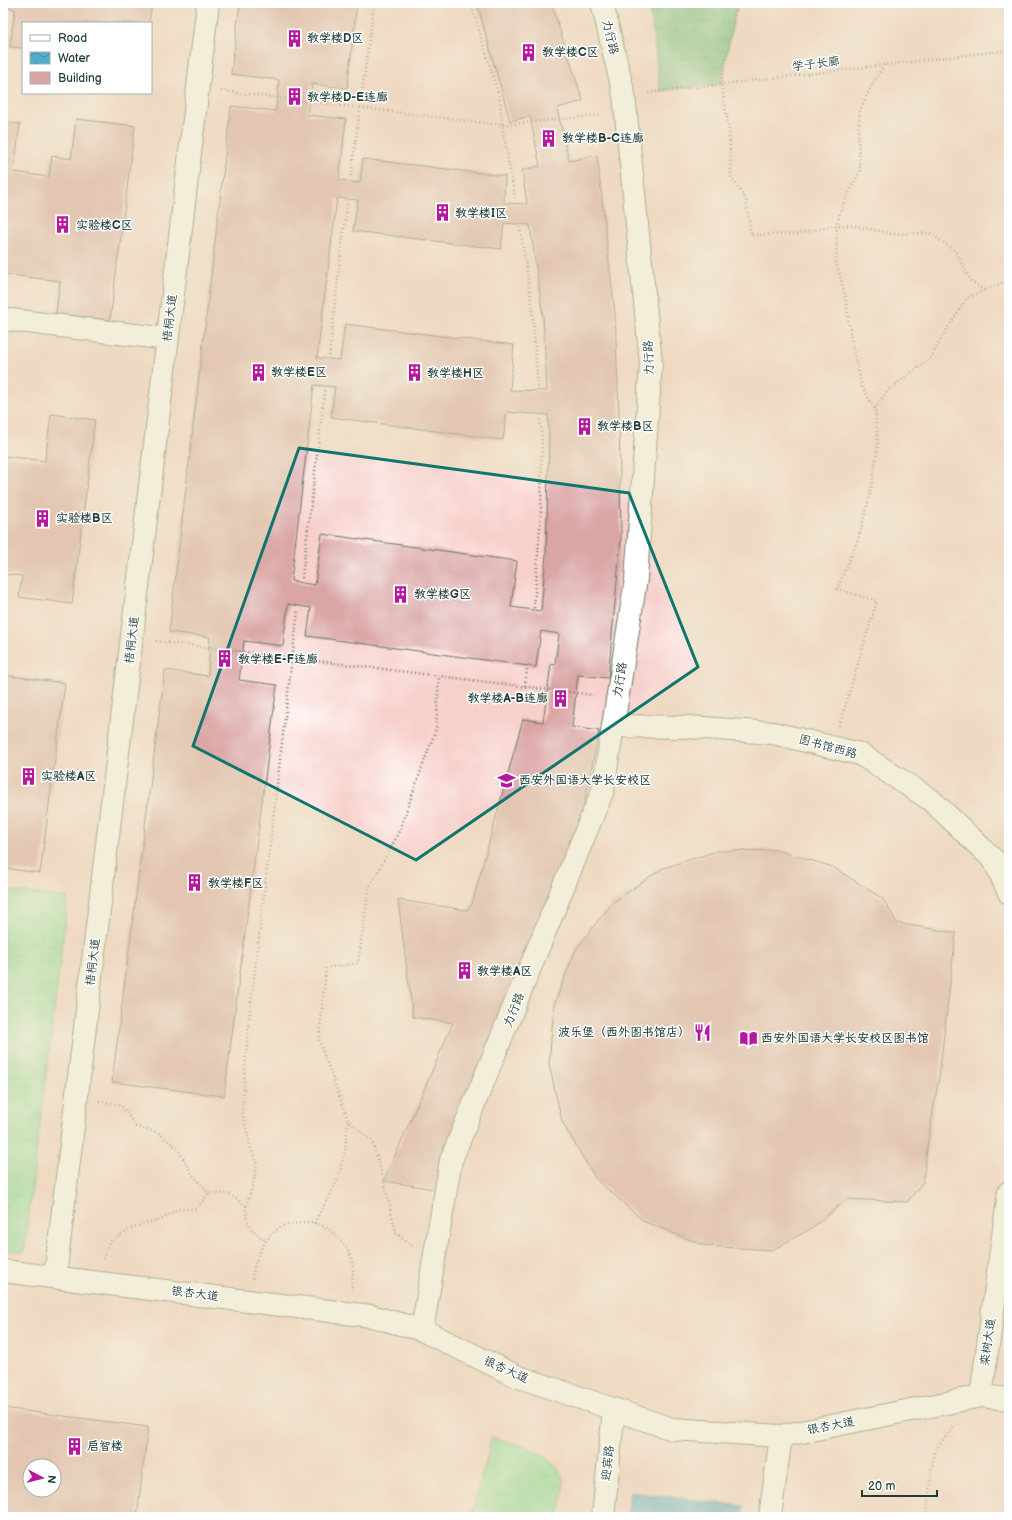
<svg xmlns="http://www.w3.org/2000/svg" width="1012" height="1520" font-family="'Balsamiq Sans','LXGW WenKai TC',sans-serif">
<defs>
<pattern id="grass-tufts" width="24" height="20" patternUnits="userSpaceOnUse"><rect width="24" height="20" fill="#8adea0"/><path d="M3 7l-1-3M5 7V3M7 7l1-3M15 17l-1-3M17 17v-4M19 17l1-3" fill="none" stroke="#77bf8a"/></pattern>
<pattern id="forest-crowns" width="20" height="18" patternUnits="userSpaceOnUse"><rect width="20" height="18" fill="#6fbd86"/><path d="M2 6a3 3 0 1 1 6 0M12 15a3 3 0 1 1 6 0" fill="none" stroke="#5b9b6e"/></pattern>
<pattern id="water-waves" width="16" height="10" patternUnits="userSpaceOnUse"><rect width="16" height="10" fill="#52accf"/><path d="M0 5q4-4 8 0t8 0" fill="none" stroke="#438da9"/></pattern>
</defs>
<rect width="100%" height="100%" fill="#fff"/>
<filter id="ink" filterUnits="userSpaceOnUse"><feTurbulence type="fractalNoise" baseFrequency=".025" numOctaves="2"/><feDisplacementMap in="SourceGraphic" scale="8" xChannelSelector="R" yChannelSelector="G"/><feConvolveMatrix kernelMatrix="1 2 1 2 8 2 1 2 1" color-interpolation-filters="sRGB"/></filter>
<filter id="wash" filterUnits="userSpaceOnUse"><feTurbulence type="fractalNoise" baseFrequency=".012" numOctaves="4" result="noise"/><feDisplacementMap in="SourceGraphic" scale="16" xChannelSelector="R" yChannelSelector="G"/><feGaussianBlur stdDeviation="0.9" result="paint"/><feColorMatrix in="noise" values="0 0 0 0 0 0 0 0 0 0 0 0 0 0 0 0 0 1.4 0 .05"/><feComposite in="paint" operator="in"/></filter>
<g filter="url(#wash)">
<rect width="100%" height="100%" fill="#e9e0bb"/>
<path fill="#f7d0cb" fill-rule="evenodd" d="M3 3H1009V1517H3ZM23 23H151V93H23ZM30 1466H54V1490H30Z"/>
<g fill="url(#grass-tufts)" stroke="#548e6a">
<polygon points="3,890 68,898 24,1252 3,1250"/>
<path d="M492 1437C517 1445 554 1450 563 1480 565 1486 560 1509 559 1517H471Z"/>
</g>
<polygon fill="url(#forest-crowns)" stroke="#477d5d" points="646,3 737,3 721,84 660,91 652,22"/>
<polygon fill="url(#water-waves)" stroke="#387482" points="630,1492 743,1506 742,1517 626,1517"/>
<g id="blocks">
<g fill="#daa6a5" fill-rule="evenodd">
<polygon points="3,3 152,3 149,23 23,23 23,48 10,47 15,9 3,8"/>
<path d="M240 3H357L347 88 312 84 307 115 346 119 339 180 360 183 363 159 505 176 504 203 527 204 522 170 540 166 530 116 510 121 477 3H551L583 101 557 108 569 161 597 155 615 315 619 413 621 539 608 678 578 675 572 727 599 731 571 870 435 1189 384 1181 453 1023 413 1017 398 900 467 910 472 904 523 719 543 722 551 664 555 665 559 634 541 631 536 667 307 636 311 608 288 604 283 646 244 641 239 680 277 685 224 1096 112 1082 165 670 208 676 210 637 169 632 231 106 276 111 279 80 231 74ZM337 198 358 200 353 231 501 249 504 223 530 225 543 316 547 391 510 390 514 345 345 324 340 360 317 358ZM314 385 335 387 331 417 503 440 507 412 548 415 549 437 546 555 541 611 511 607 517 561 322 534 315 585 291 581Z"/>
<polygon points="76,119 135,126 110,320 56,314 60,281 3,274 3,122 20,124 14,172 49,177 52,156 71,159"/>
<polygon points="51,414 95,420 72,604 19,597 22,576 3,574 3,456 45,461"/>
<polygon points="3,675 65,683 40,873 3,868"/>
<polygon points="777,850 833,867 883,899 897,923 956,933 939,1077 928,1141 923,1182 907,1202 847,1199 812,1228 772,1250 706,1246 645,1222 596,1179 562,1122 549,1064 554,1005 576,949 612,903 661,869 717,851"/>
<path d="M3 1408 148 1427 137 1517H3ZM30 1466H54V1490H30Z"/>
</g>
</g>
</g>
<g filter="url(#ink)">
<use href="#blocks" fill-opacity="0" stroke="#667663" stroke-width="1"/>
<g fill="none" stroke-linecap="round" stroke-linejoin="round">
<defs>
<g id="street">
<polyline points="3,319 168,339"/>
<polyline points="613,726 689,727 773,733 860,754 931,800 994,860 1009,893"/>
<polyline points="3,1271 371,1316 422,1330 516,1376 672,1429 781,1436 981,1396 1009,1399"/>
<polyline points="55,1277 208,3"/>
<polyline points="422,1330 451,1160 603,790 636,579 651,363 624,95 602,3"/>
<polyline points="981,1396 1009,1192"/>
<polyline points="603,1517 614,1409"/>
<polyline points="770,1517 781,1436"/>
</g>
</defs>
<use href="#street" stroke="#667663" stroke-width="24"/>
<g stroke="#667663" stroke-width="2.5" stroke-dasharray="1 3" stroke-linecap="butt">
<polyline points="471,3 500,100 502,125 515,198"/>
<polyline points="737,3 721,84 729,128 731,176 746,200 751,235 797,234 837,225 855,226 893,234 930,233 955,251 971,281 985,291"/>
<polyline points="221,91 502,125 602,115"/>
<polyline points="648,93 1009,50"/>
<polyline points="351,176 374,3"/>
<polyline points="520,227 532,306 538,389"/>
<polyline points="329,356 347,201"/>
<polyline points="875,409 888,390 931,358 942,337 967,298 1009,280"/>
<polyline points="302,578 325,389"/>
<polyline points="534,608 541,514 542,434 540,418"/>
<polyline points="156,641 593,695"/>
<polyline points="525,686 527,669"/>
<polyline points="839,726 877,601 837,589 859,537 872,486 878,445 875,409 862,387 852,345 845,295 836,262 837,225 841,208 860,171 858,139 860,110 870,89 884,65"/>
<path d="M99 1101 121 1105 136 1127 157 1132 177 1148 192 1174 209 1193 229 1194 246 1206C245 1223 252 1233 267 1241"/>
<polyline points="246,1206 253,1185 257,1165 251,1148 242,1112 248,1028 298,609"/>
<polyline points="314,1223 337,1182 345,1151 348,1120"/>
<polyline points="412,1246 396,1233 384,1181 372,1141 348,1120 319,1041 326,968 358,963 369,888 398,834 436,729 439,676"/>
<polyline points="103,1259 109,1242 134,1227 163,1219 177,1209 196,1209 209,1193"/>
<path d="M252 1279C254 1260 264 1237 281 1227 284 1225 289 1225 293 1224 299 1223 308 1221 314 1223 330 1226 348 1245 352 1260 354 1269 352 1281 351 1290"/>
<polyline points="926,1517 934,1451 955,1426"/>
</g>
<use href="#street" stroke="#fff" stroke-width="22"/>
</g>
</g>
<path d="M0 0H1012V1520H0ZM299 448 629 493 698 667 416 860 193 746Z" fill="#e9e0bb" fill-opacity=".55" fill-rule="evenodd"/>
<path fill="none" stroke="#0f766e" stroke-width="3" stroke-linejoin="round" d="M299 448 629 493 698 667 416 860 193 746Z"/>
<defs>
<symbol id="building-bare" viewBox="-9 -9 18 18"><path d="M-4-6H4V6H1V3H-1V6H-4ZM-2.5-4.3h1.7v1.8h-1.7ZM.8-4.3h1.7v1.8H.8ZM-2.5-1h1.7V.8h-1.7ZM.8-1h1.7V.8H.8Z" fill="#b5179e" stroke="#fff" stroke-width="2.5" paint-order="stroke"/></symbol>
<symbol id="university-bare" viewBox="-9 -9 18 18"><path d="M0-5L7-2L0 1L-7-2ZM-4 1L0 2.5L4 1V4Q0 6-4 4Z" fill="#b5179e" stroke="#fff" stroke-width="2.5" paint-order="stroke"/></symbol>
<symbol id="restaurant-bare" viewBox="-9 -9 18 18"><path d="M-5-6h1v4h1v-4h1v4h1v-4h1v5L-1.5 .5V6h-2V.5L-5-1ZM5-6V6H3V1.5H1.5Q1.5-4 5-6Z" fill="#b5179e" stroke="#fff" stroke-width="2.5" paint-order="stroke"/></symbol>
<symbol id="library-bare" viewBox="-9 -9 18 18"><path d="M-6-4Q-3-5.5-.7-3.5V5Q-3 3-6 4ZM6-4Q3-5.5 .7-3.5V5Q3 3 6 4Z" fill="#b5179e" stroke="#fff" stroke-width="2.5" paint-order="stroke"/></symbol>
</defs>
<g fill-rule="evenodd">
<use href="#building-bare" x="282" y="26" width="25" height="25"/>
<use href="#building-bare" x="516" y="40" width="25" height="25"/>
<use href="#building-bare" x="282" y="84" width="25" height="25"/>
<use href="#building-bare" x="536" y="126" width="25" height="25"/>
<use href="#building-bare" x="430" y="200" width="25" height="25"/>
<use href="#building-bare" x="50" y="212" width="25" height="25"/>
<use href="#building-bare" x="246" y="360" width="25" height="25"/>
<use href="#building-bare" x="402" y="360" width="25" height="25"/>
<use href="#building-bare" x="572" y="414" width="25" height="25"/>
<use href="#building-bare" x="30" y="506" width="25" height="25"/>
<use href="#building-bare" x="388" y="582" width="25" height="25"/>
<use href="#building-bare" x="212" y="646" width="25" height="25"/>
<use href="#building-bare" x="548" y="686" width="25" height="25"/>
<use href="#building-bare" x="16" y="764" width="25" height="25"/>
<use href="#university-bare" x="494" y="768" width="25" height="25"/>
<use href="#building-bare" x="182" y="870" width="25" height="25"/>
<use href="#building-bare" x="452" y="958" width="25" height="25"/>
<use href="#restaurant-bare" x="690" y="1020" width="25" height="25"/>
<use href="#library-bare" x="736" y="1026" width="25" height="25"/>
<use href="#building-bare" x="62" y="1434" width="25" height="25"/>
</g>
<g text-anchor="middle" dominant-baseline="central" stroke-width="3" stroke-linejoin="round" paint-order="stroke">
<g font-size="12" fill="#1f3d34" stroke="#fff">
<text transform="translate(610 37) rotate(76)">力行路</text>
<text transform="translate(816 64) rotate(-7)">学子长廊</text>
<text transform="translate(170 318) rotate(-83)">梧桐大道</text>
<text transform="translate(649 358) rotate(-92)">力行路</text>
<text transform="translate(132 640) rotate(-83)">梧桐大道</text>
<text transform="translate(620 680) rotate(-81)">力行路</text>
<text transform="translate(828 747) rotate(15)">图书馆西路</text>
<text transform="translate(93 962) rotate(-83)">梧桐大道</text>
<text transform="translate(514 1010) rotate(-68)">力行路</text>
<text transform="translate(195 1294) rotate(7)">银杏大道</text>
<text transform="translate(988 1342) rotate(-82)">栾树大道</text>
<text transform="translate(506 1370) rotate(24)">银杏大道</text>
<text transform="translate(831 1426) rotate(-11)">银杏大道</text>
<text transform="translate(608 1463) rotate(-84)">迎宾路</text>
</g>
<g font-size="12" font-weight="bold" fill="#1f3d34" stroke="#fff" text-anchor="start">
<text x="307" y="38">教学楼D区</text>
<text x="542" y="52">教学楼C区</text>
<text x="307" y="97">教学楼D-E连廊</text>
<text x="562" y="138">教学楼B-C连廊</text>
<text x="455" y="213">教学楼I区</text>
<text x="76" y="225">实验楼C区</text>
<text x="271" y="372">教学楼E区</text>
<text x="427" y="373">教学楼H区</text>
<text x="597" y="426">教学楼B区</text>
<text x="56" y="518">实验楼B区</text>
<text x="414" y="594">教学楼G区</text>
<text x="238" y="659">教学楼E-F连廊</text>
<text x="548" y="698" text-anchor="end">教学楼A-B连廊</text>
<text x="41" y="776">实验楼A区</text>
<text x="519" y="780">西安外国语大学长安校区</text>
<text x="208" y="883">教学楼F区</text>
<text x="477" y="971">教学楼A区</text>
<text x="690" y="1032" text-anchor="end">波乐堡（西外图书馆店）</text>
<text x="761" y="1038">西安外国语大学长安校区图书馆</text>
<text x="87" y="1446">启智楼</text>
</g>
</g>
<rect width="1012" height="1520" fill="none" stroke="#fff" stroke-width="16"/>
<rect x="22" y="22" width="130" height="72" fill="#ffffff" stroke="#a5b1ae"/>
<rect x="30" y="35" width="20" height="6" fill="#ffffff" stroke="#a5b1ae"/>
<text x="58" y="42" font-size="12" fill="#1f3d34">Road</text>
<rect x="30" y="52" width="20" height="12" fill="url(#water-waves)" stroke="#a5b1ae"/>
<text x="58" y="62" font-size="12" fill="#1f3d34">Water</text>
<rect x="30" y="72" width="20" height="12" fill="#daa6a5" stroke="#a5b1ae"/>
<text x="58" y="82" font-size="12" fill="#1f3d34">Building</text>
<g transform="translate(42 1478) rotate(97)"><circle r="19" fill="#ffffff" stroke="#a5b1ae"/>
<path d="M0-3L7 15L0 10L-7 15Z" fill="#b5179e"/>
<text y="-6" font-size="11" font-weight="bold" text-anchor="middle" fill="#1f3d34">N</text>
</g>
<path d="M862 1490v6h75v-6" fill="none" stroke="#1f3d34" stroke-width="2"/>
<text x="868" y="1490" font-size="12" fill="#1f3d34" stroke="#ffffff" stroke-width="3" paint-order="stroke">20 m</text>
</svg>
